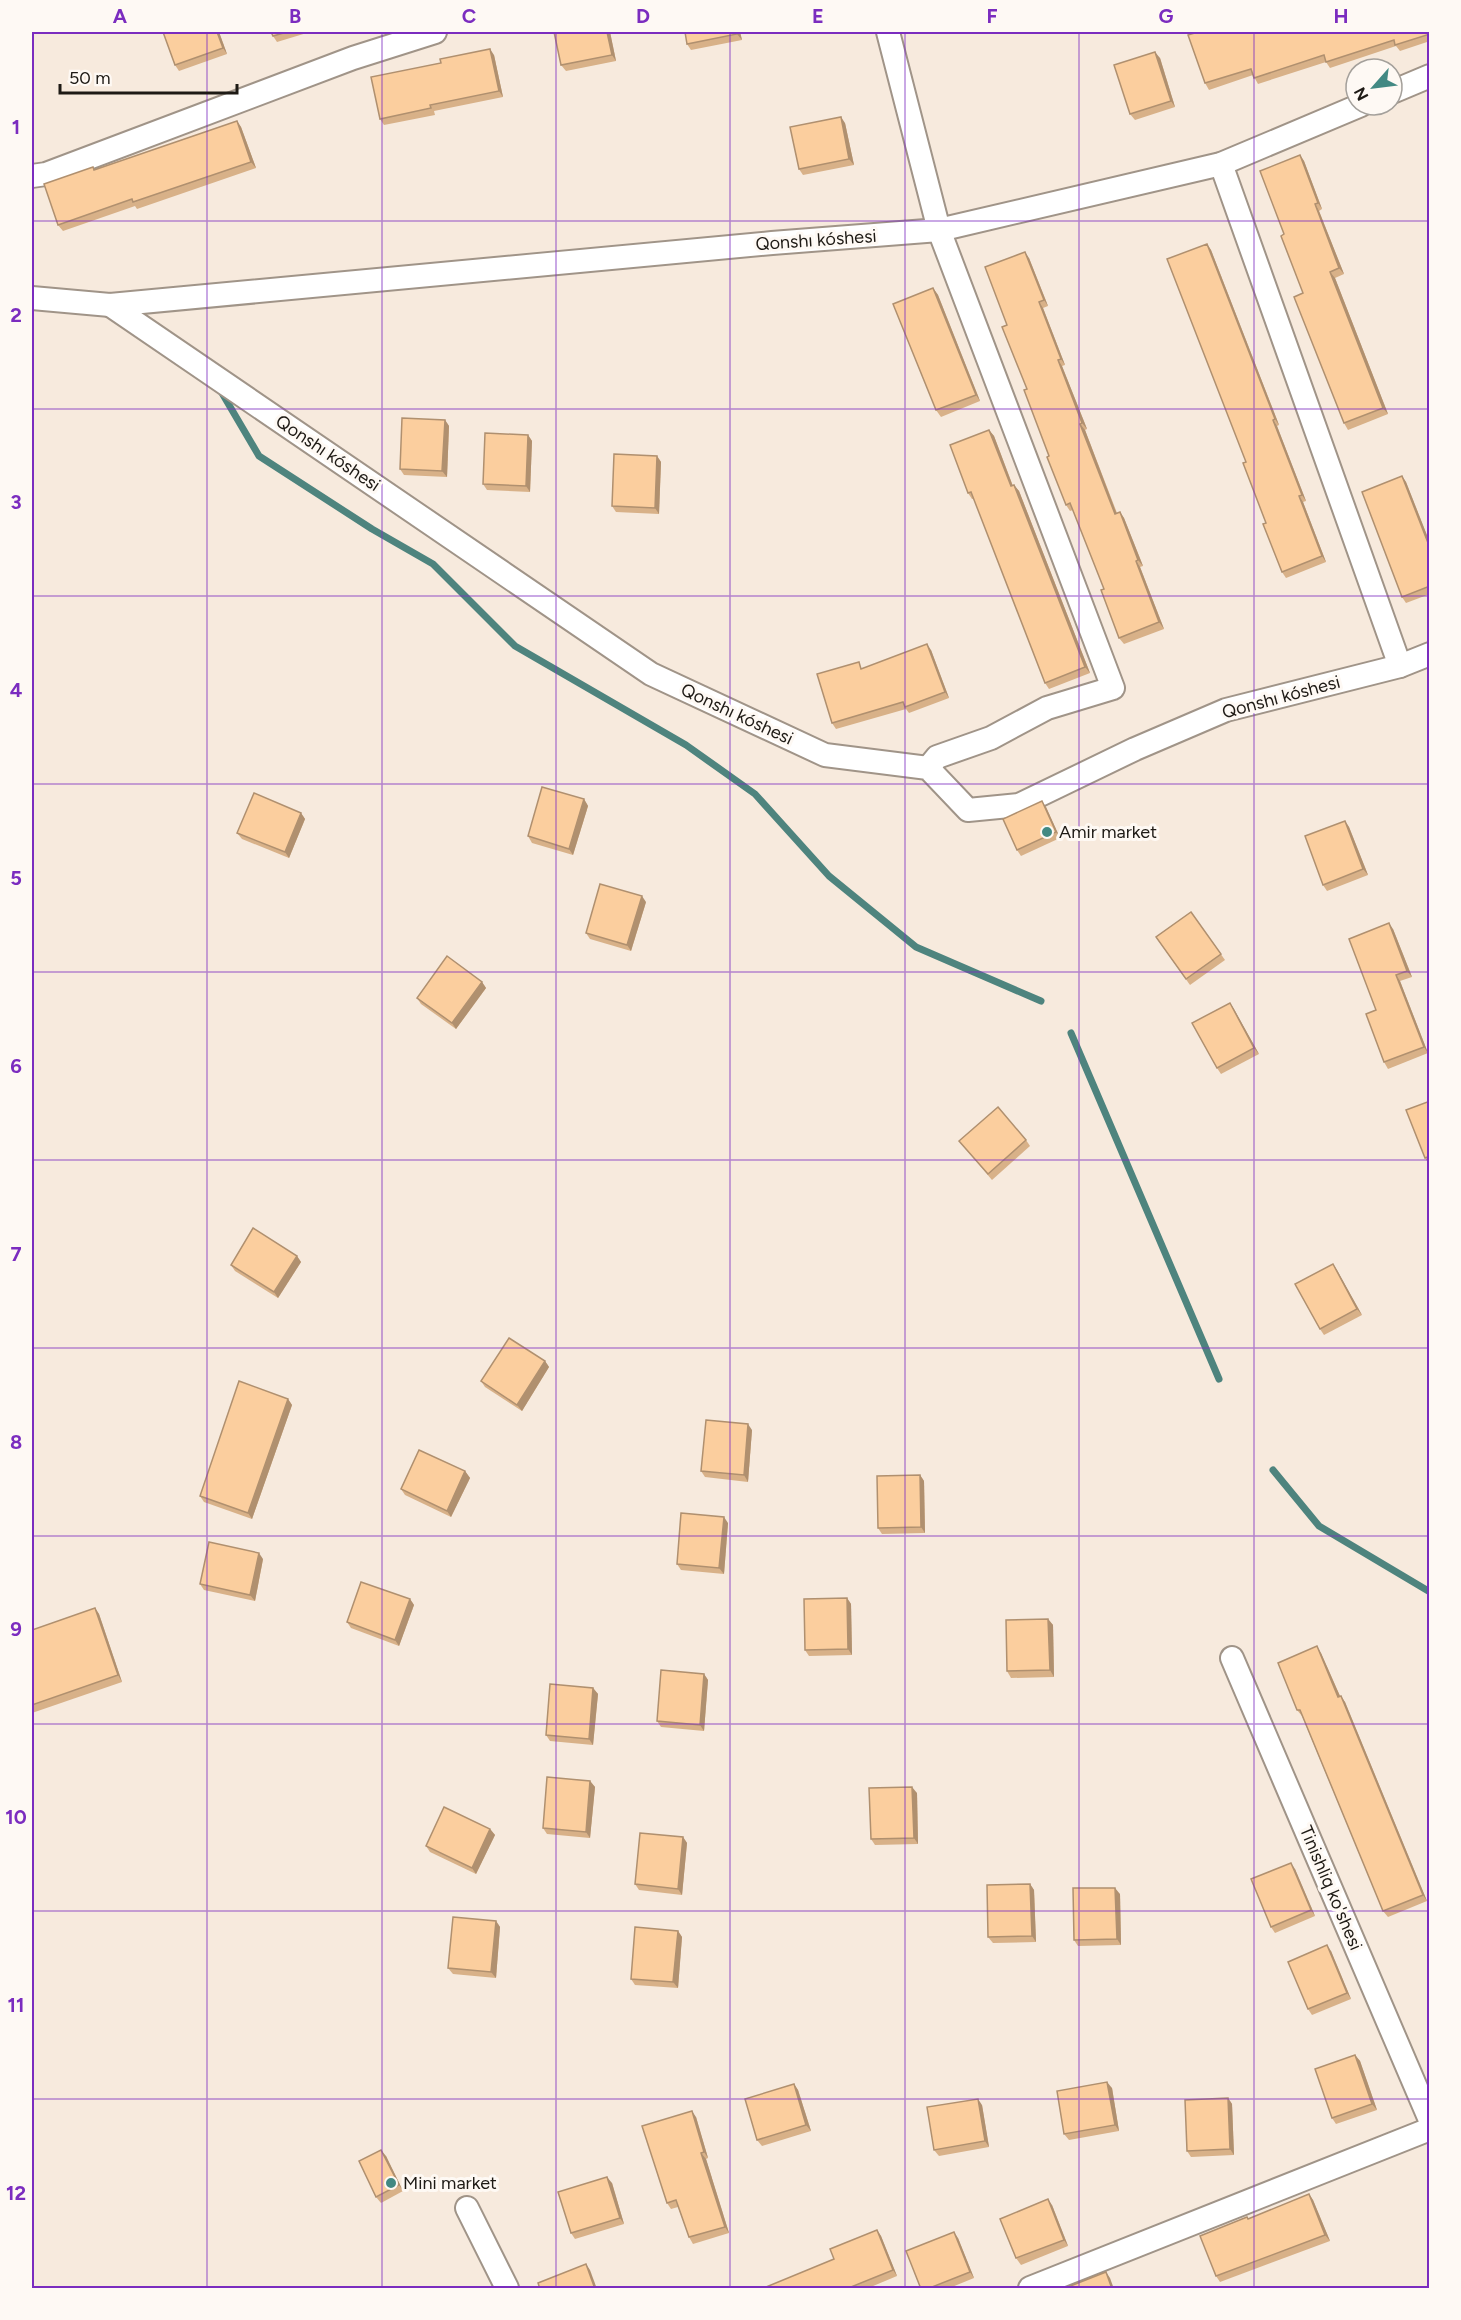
<svg xmlns="http://www.w3.org/2000/svg" width="1461" height="2320" font-family="Figtree,sans-serif">
<rect width="100%" height="100%" fill="#f7eadd"/>
<g fill="none" stroke-linecap="round" stroke-linejoin="round">
<g stroke="#4e847e" stroke-width="7">
<polyline points="222,393 259,456 372,529 433,564 515,646 686,745 755,794 829,876 916,947 1041,1001"/>
<polyline points="1071,1033 1219,1379"/>
<polyline points="1273,1470 1319,1526 1430,1592"/>
</g>
<defs>
<g id="minor">
<polyline points="888,32 939,230 1113,688 1047,708 991,738 937,757 928,768"/>
<polyline points="1392,92 1430,76"/>
<polyline points="1221,164 1400,666"/>
<polyline points="32,176 46,174 353,58 435,32"/>
<polyline points="32,298 110,305 772,243 939,230 1221,164 1361,105"/>
<polyline points="110,305 651,674 825,755 928,768 968,810 1019,805 1135,749 1226,710 1400,666 1430,654"/>
<polyline points="1232,1658 1430,2120"/>
<polyline points="467,2208 507,2288"/>
<polyline points="1030,2288 1430,2129"/>
</g>
</defs>
<use href="#minor" stroke="#a09488" stroke-width="26"/>
<use href="#minor" stroke="#fff" stroke-width="22"/>
</g>
<g fill="#d8b188">
<polygon points="163,32 219,32 227,54 179,71 175,65"/>
<polygon points="271,32 310,32 277,42 273,36"/>
<polygon points="554,32 610,32 616,61 566,71 561,65"/>
<polygon points="740,32 742,40 691,50 687,44"/>
<polygon points="1430,32 1430,41 1400,51 1396,46 1330,68 1326,62 1258,84 1253,75 1209,90 1205,83 1188,35"/>
<polygon points="494,55 503,97 434,111 435,115 384,125 380,119"/>
<polygon points="1160,58 1175,107 1135,120 1130,114"/>
<polygon points="237,121 241,127 256,168 137,209 135,206 63,231 58,225 95,170"/>
<polygon points="845,123 854,165 803,175 799,169"/>
<polygon points="1300,155 1304,161 1322,209 1319,211 1344,274 1335,278 1388,414 1348,430 1344,423 1284,234"/>
<polygon points="1207,244 1211,250 1279,425 1277,426 1306,501 1303,502 1326,562 1286,578 1282,572 1246,462"/>
<polygon points="1029,258 1048,306 1043,308 1065,365 1062,366 1087,429 1085,430 1117,513 1120,512 1124,518 1143,566 1140,567 1164,629 1124,644 1119,638 1104,589 1073,510 1070,511 1066,505 1027,389 1007,325"/>
<polygon points="933,288 938,295 980,401 941,417 936,410"/>
<polygon points="445,420 449,426 447,477 404,475 400,469"/>
<polygon points="989,430 994,436 1013,486 1014,485 1019,491 1090,673 1049,689 1045,683 974,499 972,499 968,493"/>
<polygon points="528,435 532,441 530,492 487,490 483,484"/>
<polygon points="657,456 661,462 659,514 616,512 612,506"/>
<polygon points="1402,476 1406,482 1430,543 1430,594 1406,603 1402,597"/>
<polygon points="931,650 949,698 909,713 906,709 836,729 832,723 863,668"/>
<polygon points="584,799 588,806 573,855 532,843 528,836"/>
<polygon points="1046,807 1060,838 1021,856 1017,850"/>
<polygon points="301,813 305,819 289,858 242,839 237,833"/>
<polygon points="1345,821 1349,827 1368,875 1327,891 1323,885"/>
<polygon points="646,902 631,951 590,939 586,933"/>
<polygon points="1191,912 1225,960 1190,985 1156,937"/>
<polygon points="1393,929 1412,977 1400,981 1428,1053 1388,1069 1384,1062 1376,1010"/>
<polygon points="482,982 486,988 456,1029 421,1004 417,998"/>
<polygon points="1230,1003 1259,1054 1221,1074 1217,1068"/>
<polygon points="1430,1101 1430,1164 1429,1164 1425,1158"/>
<polygon points="1026,1140 1030,1146 992,1180 959,1141"/>
<polygon points="297,1256 301,1262 278,1298 235,1271 231,1265"/>
<polygon points="1333,1264 1362,1315 1324,1335 1320,1329"/>
<polygon points="545,1361 549,1367 522,1411 485,1387 481,1381"/>
<polygon points="288,1399 292,1405 252,1519 204,1502 200,1496"/>
<polygon points="752,1430 748,1482 705,1477 701,1471"/>
<polygon points="465,1471 470,1478 451,1517 405,1495 401,1489"/>
<polygon points="920,1475 924,1481 925,1533 882,1534 878,1528"/>
<polygon points="728,1523 724,1574 681,1570 677,1564"/>
<polygon points="263,1559 255,1601 204,1590 200,1584"/>
<polygon points="847,1598 851,1604 852,1655 809,1656 805,1650"/>
<polygon points="410,1599 414,1605 399,1646 351,1628 347,1622"/>
<polygon points="95,1608 99,1614 122,1682 32,1713 32,1630"/>
<polygon points="1048,1619 1053,1625 1054,1677 1011,1678 1007,1671"/>
<polygon points="1321,1653 1340,1696 1345,1702 1427,1901 1388,1917 1383,1911 1302,1716 1297,1710"/>
<polygon points="704,1674 708,1680 704,1731 661,1727 657,1721"/>
<polygon points="593,1688 598,1694 593,1745 550,1741 546,1735"/>
<polygon points="590,1781 595,1787 590,1838 547,1834 543,1828"/>
<polygon points="917,1793 918,1844 875,1845 871,1839"/>
<polygon points="490,1829 495,1835 476,1874 430,1852 426,1846"/>
<polygon points="683,1837 687,1843 682,1895 639,1890 635,1884"/>
<polygon points="1295,1869 1315,1916 1275,1933 1271,1927"/>
<polygon points="1030,1884 1034,1890 1036,1942 993,1943 988,1937"/>
<polygon points="1120,1894 1121,1945 1078,1946 1074,1940"/>
<polygon points="496,1921 500,1927 496,1978 453,1974 448,1968"/>
<polygon points="678,1931 682,1937 678,1988 635,1985 631,1979"/>
<polygon points="1331,1951 1351,1999 1312,2015 1308,2009"/>
<polygon points="1355,2055 1360,2061 1377,2110 1336,2124 1332,2118"/>
<polygon points="794,2084 798,2090 811,2131 762,2146 757,2140"/>
<polygon points="1112,2088 1119,2131 1069,2140 1064,2134"/>
<polygon points="1228,2098 1232,2104 1234,2155 1191,2157 1187,2151"/>
<polygon points="982,2105 989,2147 939,2156 934,2150"/>
<polygon points="696,2117 708,2158 706,2159 729,2233 693,2244 689,2237 678,2207 671,2209 667,2203"/>
<polygon points="386,2156 403,2191 381,2203 376,2197"/>
<polygon points="612,2183 624,2224 575,2239 571,2233"/>
<polygon points="1309,2194 1313,2200 1330,2241 1220,2282 1216,2276 1248,2219"/>
<polygon points="1052,2205 1068,2246 1021,2265 1016,2258"/>
<polygon points="877,2230 881,2236 897,2276 866,2289 766,2289 834,2259"/>
<polygon points="958,2238 974,2278 947,2289 921,2289"/>
</g>
<g fill="#b0906f">
<polygon points="217,32 219,32 227,54 223,48"/>
<polygon points="607,32 610,32 616,61 612,55"/>
<polygon points="737,32 740,32 742,40 737,34"/>
<polygon points="490,49 494,55 503,97 499,91"/>
<polygon points="1155,52 1160,58 1175,107 1171,101"/>
<polygon points="841,117 845,123 854,165 849,159"/>
<polygon points="237,121 241,127 256,168 251,162"/>
<polygon points="1300,155 1304,161 1322,209 1318,203"/>
<polygon points="1315,204 1319,211 1344,274 1339,268"/>
<polygon points="1207,244 1211,250 1279,425 1275,419"/>
<polygon points="1025,252 1029,258 1048,306 1044,300"/>
<polygon points="1330,272 1335,278 1388,414 1383,408"/>
<polygon points="933,288 938,295 980,401 976,395"/>
<polygon points="1039,302 1043,308 1065,365 1061,359"/>
<polygon points="1058,360 1062,366 1087,429 1082,423"/>
<polygon points="445,420 449,426 447,477 442,471"/>
<polygon points="1273,420 1277,426 1306,501 1302,495"/>
<polygon points="1080,424 1085,430 1119,520 1115,514"/>
<polygon points="989,430 994,436 1015,492 1011,486"/>
<polygon points="528,435 532,441 530,492 526,486"/>
<polygon points="657,456 661,462 659,514 655,508"/>
<polygon points="1402,476 1406,482 1430,543 1430,548"/>
<polygon points="1014,485 1019,491 1090,673 1085,667"/>
<polygon points="1299,496 1303,502 1326,562 1322,556"/>
<polygon points="1120,512 1124,518 1143,566 1138,560"/>
<polygon points="1136,561 1140,567 1164,629 1159,622"/>
<polygon points="927,644 931,650 949,698 945,692"/>
<polygon points="584,799 588,806 573,855 569,849"/>
<polygon points="1042,801 1046,807 1060,838 1056,832"/>
<polygon points="301,813 305,819 289,858 285,852"/>
<polygon points="1345,821 1349,827 1368,875 1363,869"/>
<polygon points="642,896 646,902 631,951 627,945"/>
<polygon points="1389,923 1393,929 1412,977 1407,971"/>
<polygon points="1396,975 1400,981 1428,1053 1424,1047"/>
<polygon points="482,982 486,988 456,1029 452,1023"/>
<polygon points="1230,1003 1234,1009 1259,1054 1254,1048"/>
<polygon points="297,1256 301,1262 278,1298 274,1292"/>
<polygon points="1333,1264 1337,1270 1362,1315 1357,1309"/>
<polygon points="545,1361 549,1367 522,1411 517,1405"/>
<polygon points="288,1399 292,1405 252,1519 248,1513"/>
<polygon points="748,1424 752,1430 748,1482 744,1475"/>
<polygon points="465,1471 470,1478 451,1517 447,1511"/>
<polygon points="920,1475 924,1481 925,1533 921,1527"/>
<polygon points="724,1517 728,1523 724,1574 719,1568"/>
<polygon points="259,1553 263,1559 255,1601 250,1595"/>
<polygon points="847,1598 851,1604 852,1655 848,1649"/>
<polygon points="410,1599 414,1605 399,1646 395,1640"/>
<polygon points="95,1608 99,1614 122,1682 118,1675"/>
<polygon points="1048,1619 1053,1625 1054,1677 1050,1670"/>
<polygon points="1317,1646 1321,1653 1343,1703 1338,1697"/>
<polygon points="704,1674 708,1680 704,1731 700,1725"/>
<polygon points="593,1688 598,1694 593,1745 589,1739"/>
<polygon points="1341,1696 1345,1702 1427,1901 1423,1895"/>
<polygon points="590,1781 595,1787 590,1838 586,1832"/>
<polygon points="912,1787 917,1793 918,1844 914,1838"/>
<polygon points="490,1829 495,1835 476,1874 472,1868"/>
<polygon points="683,1837 687,1843 682,1895 678,1889"/>
<polygon points="1291,1863 1295,1869 1315,1916 1311,1910"/>
<polygon points="1030,1884 1034,1890 1036,1942 1032,1936"/>
<polygon points="1115,1888 1120,1894 1121,1945 1117,1939"/>
<polygon points="496,1921 500,1927 496,1978 491,1972"/>
<polygon points="678,1931 682,1937 678,1988 673,1982"/>
<polygon points="1327,1945 1331,1951 1351,1999 1347,1993"/>
<polygon points="1355,2055 1360,2061 1377,2110 1372,2104"/>
<polygon points="1107,2082 1112,2088 1119,2131 1115,2125"/>
<polygon points="794,2084 798,2090 811,2131 806,2125"/>
<polygon points="1228,2098 1232,2104 1234,2155 1230,2149"/>
<polygon points="978,2099 982,2105 989,2147 985,2141"/>
<polygon points="692,2111 696,2117 708,2158 704,2152"/>
<polygon points="381,2150 386,2156 403,2191 399,2185"/>
<polygon points="701,2153 706,2159 729,2233 725,2227"/>
<polygon points="607,2177 612,2183 624,2224 620,2218"/>
<polygon points="1309,2194 1313,2200 1330,2241 1325,2235"/>
<polygon points="1048,2199 1052,2205 1068,2246 1064,2240"/>
<polygon points="877,2230 881,2236 897,2276 893,2270"/>
<polygon points="954,2232 958,2238 974,2278 970,2272"/>
<polygon points="586,2264 590,2270 597,2289 595,2289"/>
<polygon points="1106,2272 1110,2278 1114,2289 1112,2289"/>
</g>
<g fill="#fbce9e" stroke="#b0906f" stroke-width="1.5">
<polygon points="163,32 217,32 223,48 175,65"/>
<polygon points="271,32 287,32 273,36"/>
<polygon points="554,32 607,32 612,55 561,65"/>
<polygon points="685,32 737,32 737,34 687,44"/>
<polygon points="1198,32 1430,32 1430,34 1395,45 1394,40 1326,62 1324,55 1254,78 1251,69 1205,83 1188,35"/>
<polygon points="490,49 499,91 430,105 431,108 380,119 371,77 441,63 440,59"/>
<polygon points="1155,52 1171,101 1130,114 1114,65"/>
<polygon points="841,117 849,159 799,169 790,127"/>
<polygon points="237,121 251,162 133,202 132,199 58,225 44,184 93,167 94,170"/>
<polygon points="1300,155 1318,203 1315,204 1339,268 1330,272 1383,408 1344,423 1294,297 1303,293 1281,236 1284,234 1260,171"/>
<polygon points="1207,244 1275,419 1273,420 1302,495 1299,496 1322,556 1282,572 1263,524 1266,523 1243,463 1246,462 1167,259"/>
<polygon points="1025,252 1044,300 1039,302 1061,359 1058,360 1082,423 1080,424 1115,514 1120,512 1138,560 1136,561 1159,622 1119,638 1101,590 1104,589 1070,503 1066,505 1047,457 1049,456 1024,390 1027,389 1002,327 1007,325 985,267"/>
<polygon points="933,288 976,395 936,410 893,304"/>
<polygon points="402,418 445,420 442,471 400,469"/>
<polygon points="989,430 1011,486 1014,485 1085,667 1045,683 971,492 968,493 950,445"/>
<polygon points="485,433 528,435 526,486 483,484"/>
<polygon points="614,454 657,456 655,508 612,506"/>
<polygon points="1402,476 1430,548 1430,586 1402,597 1362,492"/>
<polygon points="927,644 945,692 905,707 903,702 832,723 817,674 859,662 861,669"/>
<polygon points="542,787 584,799 569,849 528,836"/>
<polygon points="254,793 301,813 285,852 237,833"/>
<polygon points="1042,801 1056,832 1017,850 1003,819"/>
<polygon points="1345,821 1363,869 1323,885 1305,836"/>
<polygon points="600,884 642,896 627,945 586,933"/>
<polygon points="1191,912 1221,954 1186,979 1156,937"/>
<polygon points="1389,923 1407,971 1396,975 1424,1047 1384,1062 1366,1014 1376,1010 1349,939"/>
<polygon points="447,956 482,982 452,1023 417,998"/>
<polygon points="1230,1003 1254,1048 1217,1068 1192,1023"/>
<polygon points="1430,1101 1430,1156 1425,1158 1406,1110"/>
<polygon points="998,1107 1026,1140 988,1174 959,1141"/>
<polygon points="253,1228 297,1256 274,1292 231,1265"/>
<polygon points="1333,1264 1357,1309 1320,1329 1295,1284"/>
<polygon points="509,1338 545,1361 517,1405 481,1381"/>
<polygon points="239,1381 288,1399 248,1513 200,1496"/>
<polygon points="706,1420 748,1424 744,1475 701,1471"/>
<polygon points="419,1450 465,1471 447,1511 401,1489"/>
<polygon points="920,1475 921,1527 878,1528 877,1476"/>
<polygon points="681,1513 724,1517 719,1568 677,1564"/>
<polygon points="209,1542 259,1553 250,1595 200,1584"/>
<polygon points="361,1582 410,1599 395,1640 347,1622"/>
<polygon points="847,1598 848,1649 805,1650 804,1599"/>
<polygon points="95,1608 118,1675 32,1705 32,1630"/>
<polygon points="1048,1619 1050,1670 1007,1671 1006,1620"/>
<polygon points="1317,1646 1338,1697 1341,1696 1423,1895 1383,1911 1300,1710 1297,1710 1278,1663"/>
<polygon points="661,1670 704,1674 700,1725 657,1721"/>
<polygon points="550,1684 593,1688 589,1739 546,1735"/>
<polygon points="547,1777 590,1781 586,1832 543,1828"/>
<polygon points="912,1787 914,1838 871,1839 869,1788"/>
<polygon points="444,1807 490,1829 472,1868 426,1846"/>
<polygon points="640,1833 683,1837 678,1889 635,1884"/>
<polygon points="1291,1863 1311,1910 1271,1927 1251,1879"/>
<polygon points="1030,1884 1032,1936 988,1937 987,1885"/>
<polygon points="1073,1888 1115,1888 1117,1939 1074,1940"/>
<polygon points="453,1917 496,1921 491,1972 448,1968"/>
<polygon points="635,1927 678,1931 673,1982 631,1979"/>
<polygon points="1327,1945 1347,1993 1308,2009 1288,1962"/>
<polygon points="1355,2055 1372,2104 1332,2118 1315,2069"/>
<polygon points="1107,2082 1115,2125 1064,2134 1057,2091"/>
<polygon points="794,2084 806,2125 757,2140 745,2099"/>
<polygon points="1228,2098 1230,2149 1187,2151 1185,2100"/>
<polygon points="978,2099 985,2141 934,2150 927,2107"/>
<polygon points="692,2111 704,2152 701,2153 725,2227 689,2237 676,2200 667,2203 642,2126"/>
<polygon points="381,2150 399,2185 376,2197 359,2161"/>
<polygon points="607,2177 620,2218 571,2233 558,2192"/>
<polygon points="1309,2194 1325,2235 1216,2276 1200,2236 1247,2217 1248,2219"/>
<polygon points="1048,2199 1064,2240 1016,2258 1000,2219"/>
<polygon points="877,2230 893,2270 846,2289 766,2289 766,2287 834,2259 830,2249"/>
<polygon points="954,2232 970,2272 927,2289 921,2289 906,2251"/>
<polygon points="586,2264 595,2289 540,2289 538,2283"/>
<polygon points="1106,2272 1112,2289 1063,2289"/>
</g>
<path fill="none" stroke="#7b2cbf" stroke-width="1.5" stroke-opacity="0.55" d="M207 32V2288M382 32V2288M556 32V2288M730 32V2288M905 32V2288M1079 32V2288M1254 32V2288M32 221H1430M32 409H1430M32 596H1430M32 784H1430M32 972H1430M32 1160H1430M32 1348H1430M32 1536H1430M32 1724H1430M32 1911H1430M32 2099H1430"/>
<g fill="#428983" stroke="#fef9f4" stroke-width="2">
<circle cx="1047" cy="832" r="6"/>
<circle cx="391" cy="2183" r="6"/>
</g>
<g text-anchor="middle" dominant-baseline="central" stroke-width="6" stroke-linejoin="round" paint-order="stroke">
<g font-size="18" fill="#1e1a15" stroke="#fef9f4">
<text transform="translate(816 240) rotate(-4)">Qonshı kóshesi</text>
<text transform="translate(328 453) rotate(34)">Qonshı kóshesi</text>
<text transform="translate(1281 697) rotate(-15)">Qonshı kóshesi</text>
<text transform="translate(737 714) rotate(25)">Qonshı kóshesi</text>
<text transform="translate(1331 1888) rotate(67)">Tinishliq ko'shesi</text>
</g>
<g font-size="18" fill="#1e1a15" stroke="#fef9f4" text-anchor="start">
<text x="1059" y="832">Amir market</text>
<text x="403" y="2183">Mini market</text>
</g>
</g>
<rect width="1461" height="2320" fill="none" stroke="#fef9f4" stroke-width="66"/>
<g transform="translate(1374 87) rotate(242)"><circle r="28" fill="#fef9f4" stroke="#a4a09b" stroke-width="1.5"/>
<path d="M0-4.5L10 22L0 15L-10 22Z" fill="#428983"/>
<text y="-9" font-size="16" font-weight="bold" text-anchor="middle" fill="#1e1a15">N</text>
</g>
<path d="M60 84v9h177v-9" fill="none" stroke="#1e1a15" stroke-width="3"/>
<text x="69" y="84" font-size="18" fill="#1e1a15" stroke="#fef9f4" stroke-width="4.5" paint-order="stroke">50 m</text>
<rect x="33" y="33" width="1395" height="2254" fill="none" stroke="#7b2cbf" stroke-width="2"/>
<g font-size="20" text-anchor="middle" font-weight="bold" fill="#7b2cbf">
<text x="120" y="23">A</text>
<text x="295" y="23">B</text>
<text x="469" y="23">C</text>
<text x="643" y="23">D</text>
<text x="818" y="23">E</text>
<text x="992" y="23">F</text>
<text x="1166" y="23">G</text>
<text x="1341" y="23">H</text>
<text x="16" y="134">1</text>
<text x="16" y="322">2</text>
<text x="16" y="509">3</text>
<text x="16" y="697">4</text>
<text x="16" y="885">5</text>
<text x="16" y="1073">6</text>
<text x="16" y="1261">7</text>
<text x="16" y="1449">8</text>
<text x="16" y="1636">9</text>
<text x="16" y="1824">10</text>
<text x="16" y="2012">11</text>
<text x="16" y="2200">12</text>
</g>
</svg>
